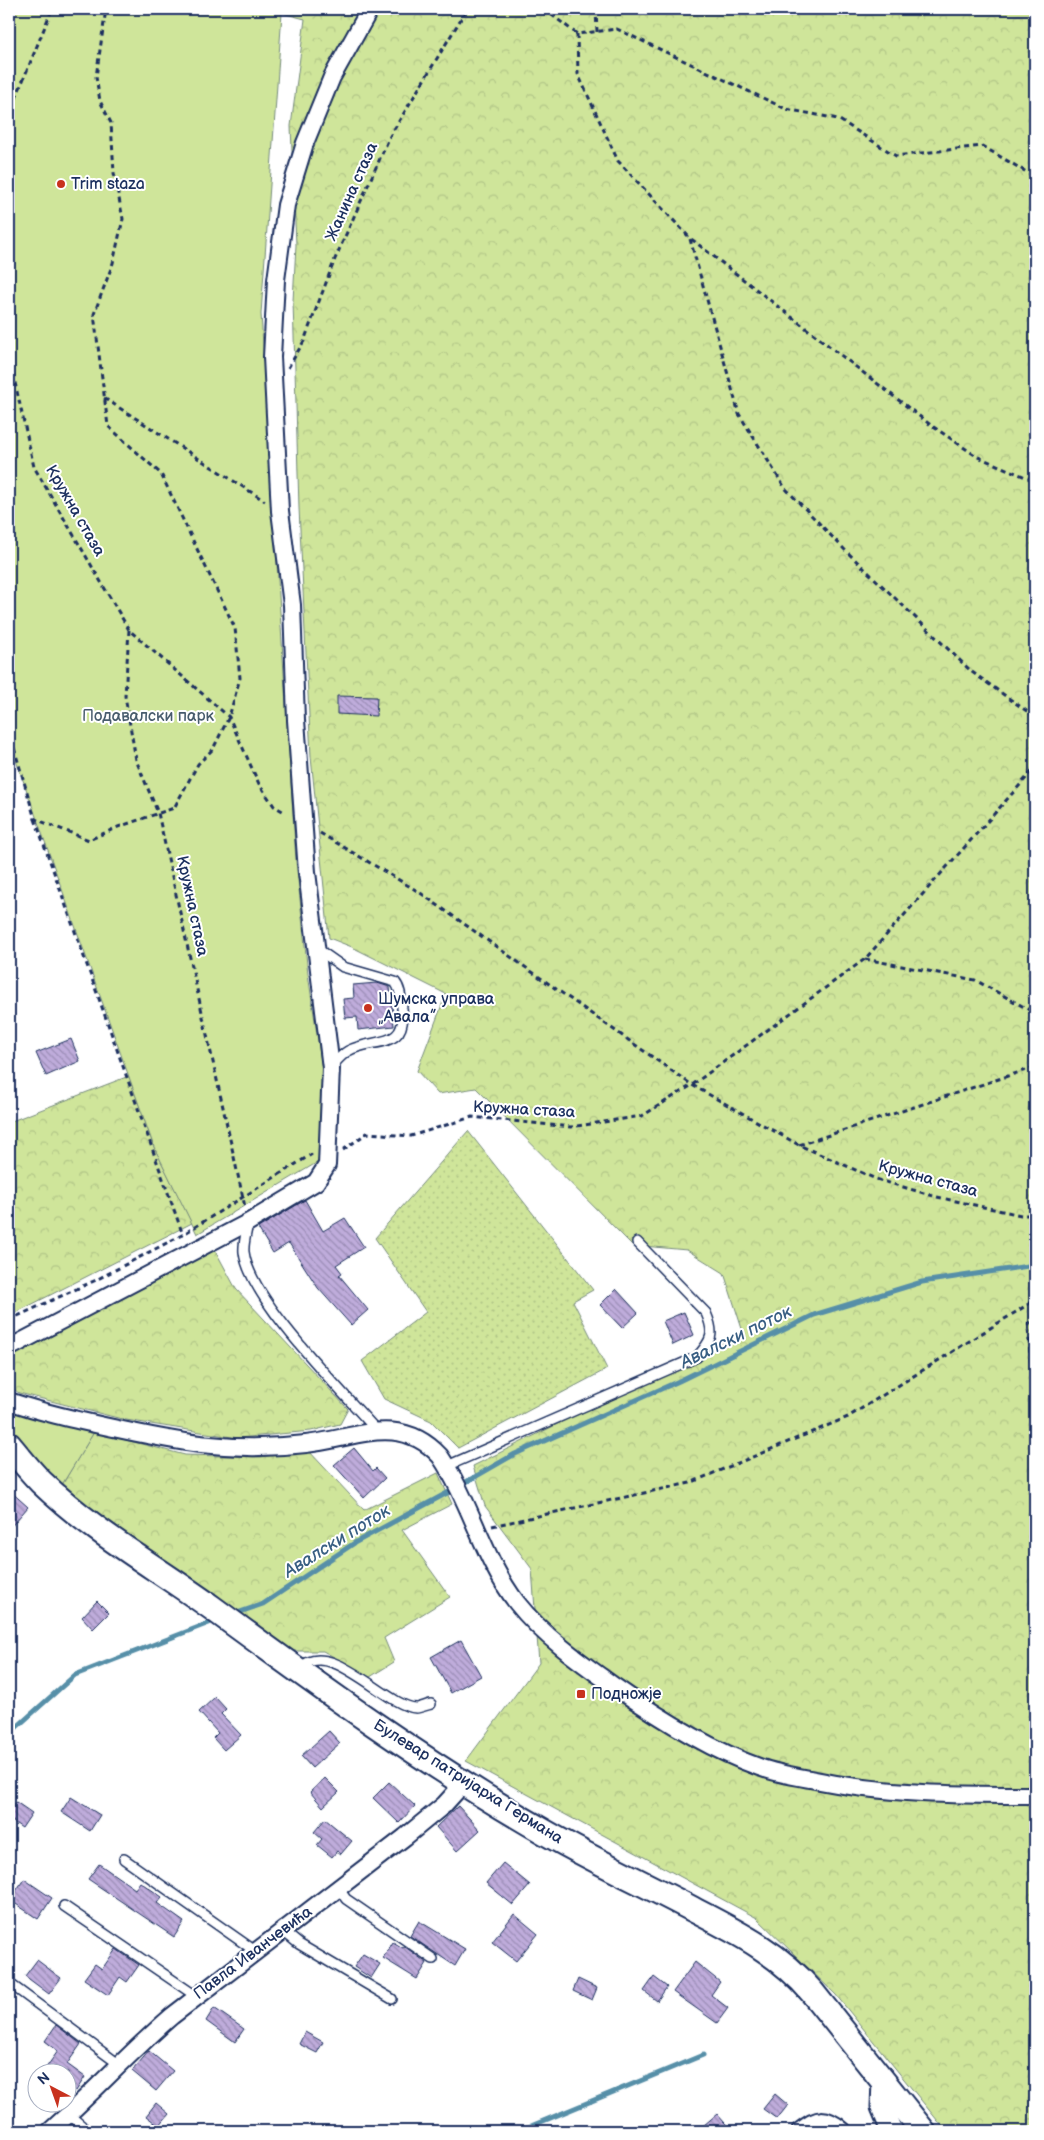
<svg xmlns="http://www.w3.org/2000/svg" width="1044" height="2140" font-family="'Balsamiq Sans',sans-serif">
<defs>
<pattern id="grass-dots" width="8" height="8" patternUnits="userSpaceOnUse" patternTransform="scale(1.25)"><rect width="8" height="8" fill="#cfe59a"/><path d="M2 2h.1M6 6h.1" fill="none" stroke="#b1c587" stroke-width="1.8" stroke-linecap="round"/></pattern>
<pattern id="forest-crowns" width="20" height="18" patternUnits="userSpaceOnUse" patternTransform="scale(1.25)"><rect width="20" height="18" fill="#cfe59a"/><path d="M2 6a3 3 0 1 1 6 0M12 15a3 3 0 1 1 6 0" fill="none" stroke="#b1c587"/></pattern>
<pattern id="building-back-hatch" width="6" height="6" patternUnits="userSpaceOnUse" patternTransform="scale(1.25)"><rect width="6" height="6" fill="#bfacdb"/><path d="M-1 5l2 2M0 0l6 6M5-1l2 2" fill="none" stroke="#9a8cb5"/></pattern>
</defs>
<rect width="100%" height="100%" fill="#fff"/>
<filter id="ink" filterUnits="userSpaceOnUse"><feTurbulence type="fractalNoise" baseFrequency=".02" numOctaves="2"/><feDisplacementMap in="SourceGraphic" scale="10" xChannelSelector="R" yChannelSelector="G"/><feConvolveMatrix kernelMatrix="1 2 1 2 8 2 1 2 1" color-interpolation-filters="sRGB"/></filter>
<g filter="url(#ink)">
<polygon fill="url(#grass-dots)" stroke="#758a7c" points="468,1131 593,1290 573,1301 607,1369 458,1448 431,1421 384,1399 362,1361 426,1312 375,1238"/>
<g fill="url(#forest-crowns)" stroke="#758a7c">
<polygon points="277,9 1035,9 1035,2131 946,2131 836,1995 757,1918 466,1761 539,1663 532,1569 485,1506 473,1466 743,1332 724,1273 687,1250 632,1245 476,1088 438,1094 417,1071 446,994 352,947 329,938 311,757 299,508 293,301 296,245 291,126 305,19 282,13"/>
<polygon points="129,1076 154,1147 192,1223 9,1316 9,1122"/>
<polygon points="215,1250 236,1289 348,1409 340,1424 311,1431 238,1438 126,1420 19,1393 9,1386 9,1353"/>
<polygon points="94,1432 185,1455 261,1457 308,1450 364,1510 438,1473 452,1504 402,1530 450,1597 384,1638 394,1662 370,1677 323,1651 287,1651 217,1595 60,1488"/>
</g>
<g fill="#cfe59a" stroke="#758a7c">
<polygon points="9,9 277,9 282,13 261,314 296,861 308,974 322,1068 321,1149 318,1162 197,1234 154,1147 9,741"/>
<polygon points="9,1405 48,1421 94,1432 60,1488 9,1438"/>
</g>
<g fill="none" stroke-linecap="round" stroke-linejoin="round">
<g stroke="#578fa8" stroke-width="5">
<polyline points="466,1482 515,1454 679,1381 814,1315 922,1282 1035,1265"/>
<polyline points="240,1612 263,1604 356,1542 449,1492"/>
<polyline points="9,1734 75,1675 209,1623"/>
<polyline points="519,2131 703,2055"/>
</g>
</g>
<g fill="url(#building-back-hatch)" stroke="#1b2f5e">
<polygon points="337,696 377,697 376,716 337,714"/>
<polygon points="377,983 390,987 394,1026 358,1030 357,1017 345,1018 343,999 354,998 353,985"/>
<polygon points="71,1039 80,1061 46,1076 36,1053"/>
<polygon points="305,1200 323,1231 345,1218 364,1247 336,1265 342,1273 339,1275 368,1310 351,1325 318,1288 289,1243 273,1253 258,1228"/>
<polygon points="616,1289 638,1313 622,1328 600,1305"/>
<polygon points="684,1312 694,1335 673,1345 663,1321"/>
<polygon points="354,1448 373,1471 376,1468 385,1478 364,1498 334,1465"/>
<polygon points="9,1490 28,1507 9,1529"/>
<polygon points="97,1601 109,1613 93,1629 82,1617"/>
<polygon points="461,1640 481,1676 451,1693 431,1657"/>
<polygon points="215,1697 226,1709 221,1714 241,1735 224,1750 213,1738 218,1733 199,1712"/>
<polygon points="329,1731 340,1743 312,1768 301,1756"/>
<polygon points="325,1778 339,1792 323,1807 310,1792"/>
<polygon points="389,1782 415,1806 399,1823 373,1798"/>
<polygon points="71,1797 100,1815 90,1831 61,1812"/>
<polygon points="16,1802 32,1813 22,1828 9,1819 9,1813"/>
<polygon points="458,1806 480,1830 457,1851 436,1827"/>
<polygon points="325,1819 352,1841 341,1854 337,1851 332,1857 317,1845 322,1839 314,1832"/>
<polygon points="503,1863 530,1885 513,1905 486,1883"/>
<polygon points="99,1864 135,1889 140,1882 162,1897 157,1903 184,1922 174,1937 88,1879"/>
<polygon points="24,1879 52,1898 38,1919 10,1900"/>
<polygon points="514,1914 538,1934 516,1961 492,1942"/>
<polygon points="419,1921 465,1949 455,1966 410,1936"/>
<polygon points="393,1942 403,1948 404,1946 427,1963 417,1979 383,1958"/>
<polygon points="116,1949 139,1965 127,1982 120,1977 108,1995 84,1979 95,1964 102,1969"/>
<polygon points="363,1954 380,1964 371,1978 354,1967"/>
<polygon points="37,1960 61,1978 49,1994 25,1976"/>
<polygon points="695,1962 720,1982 711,1995 728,2008 717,2023 673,1992"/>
<polygon points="654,1977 667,1987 657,2001 644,1991"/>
<polygon points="578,1979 597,1988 592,2000 573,1991"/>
<polygon points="214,2008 244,2029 235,2042 206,2021"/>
<polygon points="56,2025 81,2044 67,2064 85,2077 76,2091 68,2085 68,2072 43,2072 58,2051 45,2041"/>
<polygon points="305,2032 323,2042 317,2053 299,2044"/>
<polygon points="149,2051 173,2071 156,2091 132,2071"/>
<polygon points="775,2094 788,2105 777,2119 763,2109"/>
<polygon points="156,2103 169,2114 159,2126 146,2116"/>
<polygon points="717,2114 732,2131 697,2131"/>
</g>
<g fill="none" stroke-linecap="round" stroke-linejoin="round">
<defs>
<g id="service">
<path d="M316 948 343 967 395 982C401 989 401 999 402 1008 408 1051 373 1037 348 1051 341 1055 336 1062 331 1067"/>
<path d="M248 1222C247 1231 243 1243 244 1252 249 1299 344 1393 377 1431"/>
<path d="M447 1466 697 1357C712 1340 715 1334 706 1313L637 1242"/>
<path d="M299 1669C329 1635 386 1707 416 1708 420 1708 426 1705 431 1704"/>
<polyline points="124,1859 255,1951"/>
<polyline points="339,1889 346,1899 433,1959"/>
<polyline points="64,1906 196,1996"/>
<polyline points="283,1931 299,1944 392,1999"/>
<polyline points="9,1983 120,2065"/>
<polyline points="69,2115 88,2131"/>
</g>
<g id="minor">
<polyline points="9,1348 249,1222 316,1182 327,1165 331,1068 307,872 296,720 292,605 280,511 272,357 276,280 286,205 305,143 332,77 370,9"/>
<path d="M9 1401C40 1412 72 1419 104 1426 177 1442 230 1453 306 1444 355 1439 399 1412 440 1456 471 1502 483 1559 517 1603 543 1636 580 1662 614 1686 658 1717 708 1749 759 1767 775 1773 793 1776 810 1779 885 1795 959 1795 1035 1795"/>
<path d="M50 2131C92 2094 130 2052 172 2016L405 1837 444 1805 463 1784"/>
<path d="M800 2131C817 2117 826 2116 843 2131"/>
</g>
<polyline id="tertiary" points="883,2081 882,2107 892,2131"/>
<path id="secondary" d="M9 1445C19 1457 30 1471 41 1482 92 1531 154 1566 211 1607 320 1687 430 1767 548 1834 597 1862 647 1885 696 1911 739 1933 780 1954 812 1992L923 2131"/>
</defs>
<use href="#service" stroke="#1b2f5e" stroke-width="12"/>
<use href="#minor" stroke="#1b2f5e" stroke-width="20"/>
<use href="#tertiary" stroke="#1b2f5e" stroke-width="25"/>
<use href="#secondary" stroke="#1b2f5e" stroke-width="28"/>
<g stroke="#1b2f5e" stroke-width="3" stroke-dasharray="5 4" stroke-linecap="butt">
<polyline points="544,9 577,34 617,29 786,109 838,119 896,156 982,146 1035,177"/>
<polyline points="596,9 597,32"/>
<polyline points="577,34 578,74 618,161 690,238 932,426 978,457 1035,481"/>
<polyline points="9,115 52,9"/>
<polyline points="690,239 739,414 785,488 844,549 972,672 1035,717"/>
<polyline points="9,356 34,467 129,630 229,717 259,784 274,806 286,813"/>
<polyline points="288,368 304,341 335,259 390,136 467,9"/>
<polyline points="104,398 265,501"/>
<polyline points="129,630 125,696 136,760 158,813 245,1207"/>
<polyline points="9,731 35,819 89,840 118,827 174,808 198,764 213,749 229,717 240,678 235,628 161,474 108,426 94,314 113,263 123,219 114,173 111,123 100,101 96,77 106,9"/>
<polyline points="35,819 183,1235"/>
<polyline points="320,833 419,892 692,1085 799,1145 876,1179 937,1197 1021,1215 1035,1215"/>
<polyline points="865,959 975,980 1035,1013"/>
<polyline points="799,1145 1035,1067"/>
<polyline points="343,1150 367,1133 411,1136 472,1117 571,1127 642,1116 692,1085 865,959 1035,768"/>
<polyline points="1035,1304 1028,1328 1035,1412"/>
<polyline points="9,1320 94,1281 182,1235 312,1154"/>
<polyline points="492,1526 690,1483 848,1417 1035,1300"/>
</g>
<use href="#service" stroke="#fff" stroke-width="9"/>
<use href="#minor" stroke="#fff" stroke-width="16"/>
<use href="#tertiary" stroke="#fff" stroke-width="21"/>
<use href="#secondary" stroke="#fff" stroke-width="24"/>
</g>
</g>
<g fill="#c8321e" stroke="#fff" stroke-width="2">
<circle cx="61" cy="184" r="5"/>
<circle cx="368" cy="1008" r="5"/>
<rect x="576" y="1689" width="10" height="10" rx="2.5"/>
</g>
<g text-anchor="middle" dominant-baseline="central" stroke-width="4" stroke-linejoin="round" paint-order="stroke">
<g font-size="16" fill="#1b2f5e" stroke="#fff" text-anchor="start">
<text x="71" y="184">Trim staza</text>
<text x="378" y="999">Шумска управа<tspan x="378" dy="18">„Авала”</tspan></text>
<text x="591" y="1694">Подножје</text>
</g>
<g font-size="16" fill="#1b2f5e" stroke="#fff">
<text transform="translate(352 192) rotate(-66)">Жанина стаза</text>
<text transform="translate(75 511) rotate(60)">Кружна стаза</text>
<text transform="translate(192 906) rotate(78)">Кружна стаза</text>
<text transform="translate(524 1110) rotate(3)">Кружна стаза</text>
<text transform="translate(928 1179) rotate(15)">Кружна стаза</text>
<text transform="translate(468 1782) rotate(32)">Булевар патријарха Германа</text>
<text transform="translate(253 1953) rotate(-37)">Павла Иванчевића</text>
</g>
<g font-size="16" fill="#485c6d" stroke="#fff">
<text x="148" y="716">Подавалски парк</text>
</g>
<g font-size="18" font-style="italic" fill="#395f83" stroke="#fff">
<text transform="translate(736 1337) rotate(-26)">Авалски поток</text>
<text transform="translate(337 1541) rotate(-32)">Авалски поток</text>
</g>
</g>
<rect width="1044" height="2140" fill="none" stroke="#fff" stroke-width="30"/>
<rect x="15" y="15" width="1014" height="2110" fill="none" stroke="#1b2f5e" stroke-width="2" filter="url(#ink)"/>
<g transform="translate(52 2088) rotate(319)"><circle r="24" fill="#ffffff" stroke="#a4acbf"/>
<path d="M0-4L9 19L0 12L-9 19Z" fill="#c8321e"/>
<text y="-8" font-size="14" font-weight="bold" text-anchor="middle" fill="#1b2f5e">N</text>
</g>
</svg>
